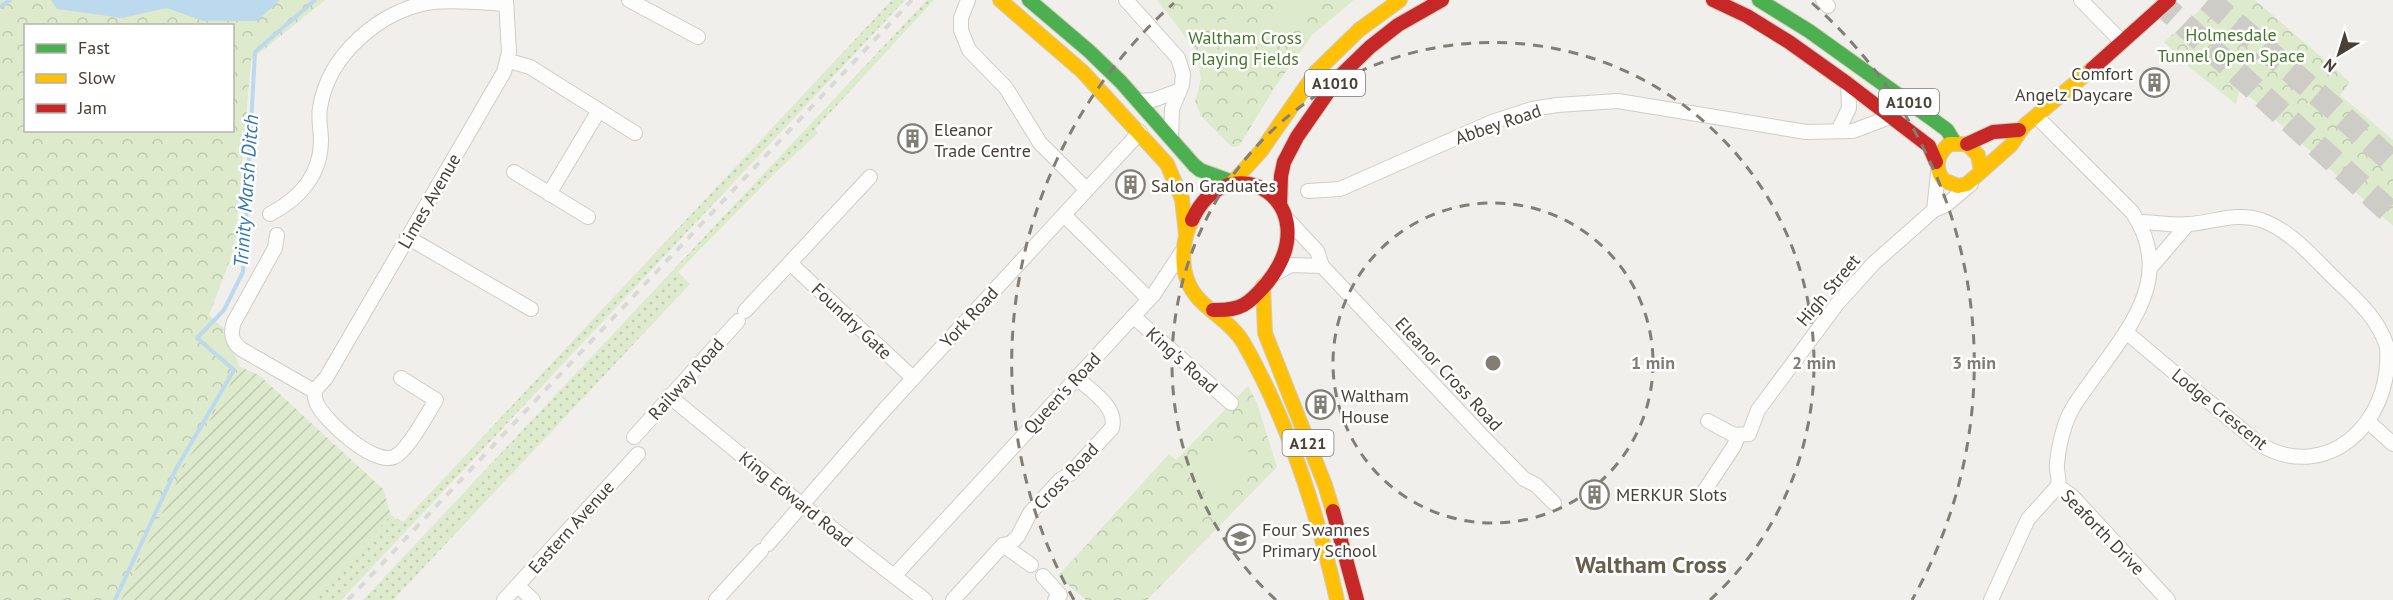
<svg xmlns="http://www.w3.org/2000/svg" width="2393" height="600" font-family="'PT Sans',sans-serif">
<defs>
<pattern id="grass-dots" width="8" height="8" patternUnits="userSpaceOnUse" patternTransform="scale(1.5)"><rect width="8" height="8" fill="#ddeacc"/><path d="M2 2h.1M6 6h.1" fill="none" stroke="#bfcab0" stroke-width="1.8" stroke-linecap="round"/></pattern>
<pattern id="forest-crowns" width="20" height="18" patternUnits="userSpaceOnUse" patternTransform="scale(1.5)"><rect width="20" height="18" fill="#ddeacc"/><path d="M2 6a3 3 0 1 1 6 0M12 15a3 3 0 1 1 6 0" fill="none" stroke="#bfcab0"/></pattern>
<pattern id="garden-furrows" width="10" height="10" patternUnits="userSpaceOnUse" patternTransform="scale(1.5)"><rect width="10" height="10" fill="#ddeacc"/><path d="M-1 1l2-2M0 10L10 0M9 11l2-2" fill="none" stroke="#bfcab0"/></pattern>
</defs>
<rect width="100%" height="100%" fill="#f0efeb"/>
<g fill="url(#grass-dots)">
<polygon points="892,0 905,0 341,600 310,600 391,515 403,522"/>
<polygon points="927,0 934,0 815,129 818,133 774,174 678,272 690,284 393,600 363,600"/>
</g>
<g fill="url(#forest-crowns)" fill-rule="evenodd">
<path d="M0 0H325L251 60 235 247 209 315 224 329 240 367 184 467 121 600H0ZM26 26H232V130H26Z"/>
<polygon points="1157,0 1354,0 1312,35 1275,87 1239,146 1232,147 1201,116 1195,102 1201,79 1197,52"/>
<polygon points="2211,0 2255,0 2350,82 2340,95 2393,140 2393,226 2240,88 2236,104 2189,67 2164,42"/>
<polygon points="1248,386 1257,403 1277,467 1147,600 1086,600 1058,576 1169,454 1176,460"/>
</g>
<polygon fill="url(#garden-furrows)" points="240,367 259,375 383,489 391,515 310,600 121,600 184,467"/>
<g fill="#ddeacc">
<polygon points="1283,0 1307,0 1309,14 1271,44 1257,27"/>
<polygon points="1234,15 1253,48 1228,62 1209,29"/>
<polygon points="1230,435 1256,459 1216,502 1190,478"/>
</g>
<polygon fill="#bdd9ed" points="51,0 280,0 257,21 203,21 167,8 122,18 57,9"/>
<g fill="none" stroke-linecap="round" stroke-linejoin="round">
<g stroke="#bdd9ed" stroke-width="4">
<polyline points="0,7 10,0"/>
<polyline points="115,600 176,469 234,370 197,338 224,310 243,272 255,52 315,0"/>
</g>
<g stroke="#ceccc7" stroke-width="24" stroke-dasharray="24 12" stroke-linecap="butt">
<polyline points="2157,0 2393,215"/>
<polyline points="2208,0 2330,105 2393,163"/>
</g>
<defs>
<g id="street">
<polyline points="629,0 698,37"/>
<polyline points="968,0 961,18 961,30 969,50 1006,88 1040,143 1087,190"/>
<polyline points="1126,0 1178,58 1183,74 1182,85 1172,109 1171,138"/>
<polyline points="1823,0 1828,6"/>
<polyline points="2081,0 2122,42"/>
<polyline points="509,61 530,67 635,133"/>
<polyline points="1138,101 1153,100 1178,91"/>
<polyline points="1839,129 1849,108 1848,84"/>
<polyline points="514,172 588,217"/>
<polyline points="1308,191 1340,189 1492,122 1532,109 1557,105 1618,101 1806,132 1853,131 1890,117"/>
<polyline points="549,194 598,112"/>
<polyline points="1934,210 1938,174"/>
<path d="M270 214C299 199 321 175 321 140 321 130 318 119 320 108 328 55 380 10 432 2 456 0 481 2 505 4"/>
<polyline points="1064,215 1149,299"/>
<polyline points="1287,219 1317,251 1322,266 1484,438 1524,479 1536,485 1554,503"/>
<path d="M277 235 275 248 234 322C230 333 231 341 241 349L314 391"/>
<polyline points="407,237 531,309"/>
<polyline points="791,264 913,378"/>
<polyline points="2151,267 2188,224"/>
<polyline points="1276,273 1291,265 1322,266"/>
<polyline points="745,311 870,177"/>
<polyline points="1133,316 1231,403"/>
<path d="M2126 332 2258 443C2324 485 2393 425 2387 347 2378 316 2351 295 2329 273 2309 253 2289 230 2261 220 2236 212 2215 222 2190 224 2173 226 2156 222 2140 222"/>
<polyline points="314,391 326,378 504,72 509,52 506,0"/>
<path d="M314 391C315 395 315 400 317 404 326 422 373 465 394 457 408 451 427 414 436 400L401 378"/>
<polyline points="669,396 801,504 925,600"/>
<polyline points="1708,421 1734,435 1749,434 1758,410 1837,304 1874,263 1934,210 1946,205 1971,184"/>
<polyline points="2372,425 2393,444"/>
<polyline points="634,437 738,321"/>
<polyline points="2058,486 2072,496 2168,600"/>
<polyline points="1705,490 1734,446 1738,436"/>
<polyline points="768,544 885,409 1140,132"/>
<polyline points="1003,545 1031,565"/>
<polyline points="894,576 1154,294 1181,253"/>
<polyline points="1043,576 1060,595 1055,600"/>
<polyline points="518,586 533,600"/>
<polyline points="504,600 638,454"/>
<polyline points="716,600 761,551"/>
<path d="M953 600 1003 545 1011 543 1018 536 1030 513 1060 480 1070 474 1112 428C1118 407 1090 390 1076 377"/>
<path d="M1991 600 2028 519 2058 486C2060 478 2056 472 2057 464 2058 449 2063 428 2069 415 2074 404 2082 394 2089 384 2127 331 2177 277 2132 212L2037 117"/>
</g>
<g id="fast">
<polyline points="1029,0 1089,51 1121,82 1194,165 1200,170 1233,182"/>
<polyline points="1759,0 1809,31 1932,119 1947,130 1955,143"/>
</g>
<g id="slow">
<polyline points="1000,0 1083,72 1167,164 1182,199 1186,234"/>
<path d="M1981 171 1978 155 1967 144H1949C1937 155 1934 166 1943 180L1958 186 1967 184 2011 145 2024 126 2092 69"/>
<polyline points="1233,182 1261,151 1316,72 1359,30 1400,0"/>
<path d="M1192 220C1183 238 1180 263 1188 282 1198 308 1229 318 1243 342 1289 422 1317 511 1337 600"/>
<polyline points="1263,286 1265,333 1325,485 1333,511"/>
</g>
<g id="jam">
<polyline points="1713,0 1747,16 1789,42 1848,84 1929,146 1936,162"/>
<polyline points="2092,69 2169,0"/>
<polyline points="1967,144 1993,132 2019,130"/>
<polyline points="1280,205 1281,176 1284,162 1297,137 1338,78 1370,47 1398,25 1442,0"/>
<path d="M1192 220C1229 140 1331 204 1267 283 1249 304 1241 311 1213 310"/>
<polyline points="1333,511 1357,600"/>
</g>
</defs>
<use href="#street" stroke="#cecdc8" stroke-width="16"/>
<use href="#fast" stroke="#d2cbb9" stroke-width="16"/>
<use href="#slow" stroke="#d2cbb9" stroke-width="16"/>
<use href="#jam" stroke="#d2cbb9" stroke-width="16"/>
<use href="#street" stroke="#fdfdfc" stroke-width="14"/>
<use href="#fast" stroke="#4caf50" stroke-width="14"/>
<use href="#slow" stroke="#ffc107" stroke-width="14"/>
<use href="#jam" stroke="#c62828" stroke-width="14"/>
<polyline stroke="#d9d9d8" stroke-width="4" stroke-dasharray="8 8" stroke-linecap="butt" points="348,600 912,0"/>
</g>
<g fill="none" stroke="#827e76" stroke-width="3" stroke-dasharray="10 8">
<circle cx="1493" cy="363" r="160"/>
<path d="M1276 600A321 321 0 1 1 1710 600"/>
<path d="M1074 600A481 481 0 0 1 1174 3M1812 3A481 481 0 0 1 1912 600"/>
</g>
<defs>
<symbol id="building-ring" viewBox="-11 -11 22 22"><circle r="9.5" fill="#fff" stroke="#827e76" stroke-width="1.5"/><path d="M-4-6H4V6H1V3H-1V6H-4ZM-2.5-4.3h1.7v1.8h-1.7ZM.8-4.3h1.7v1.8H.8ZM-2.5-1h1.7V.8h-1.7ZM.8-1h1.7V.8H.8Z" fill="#827e76"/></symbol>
<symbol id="school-ring" viewBox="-11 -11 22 22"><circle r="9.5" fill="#fff" stroke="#827e76" stroke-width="1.5"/><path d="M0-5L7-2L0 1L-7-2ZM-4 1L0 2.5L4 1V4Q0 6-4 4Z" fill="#827e76"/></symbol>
</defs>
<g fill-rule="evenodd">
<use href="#building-ring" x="2138" y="66" width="33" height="33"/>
<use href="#building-ring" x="896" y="122" width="33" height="33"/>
<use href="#building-ring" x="1114" y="168" width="33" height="33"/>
<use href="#building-ring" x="1304" y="388" width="33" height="33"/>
<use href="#building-ring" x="1578" y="478" width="33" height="33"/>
<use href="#school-ring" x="1224" y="522" width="33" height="33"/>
</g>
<g text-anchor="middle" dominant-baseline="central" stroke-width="5" stroke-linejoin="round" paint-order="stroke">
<g fill="#fff" stroke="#7e7a73" stroke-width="1.5">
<rect x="1305" y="70" width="60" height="26" rx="4.5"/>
<rect x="1879" y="89" width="60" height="26" rx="4.5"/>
<rect x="1282.5" y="430" width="51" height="26" rx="4.5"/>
</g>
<g font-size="16" font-weight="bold" fill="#474137">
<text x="1335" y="83">A1010</text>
<text x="1909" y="102">A1010</text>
<text x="1308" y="443">A121</text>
</g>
<g font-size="18" fill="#46772c" stroke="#fff">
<text x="2231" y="34">Holmesdale<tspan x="2231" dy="21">Tunnel Open Space</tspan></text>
<text x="1245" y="37">Waltham Cross<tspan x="1245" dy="21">Playing Fields</tspan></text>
</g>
<g font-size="18" fill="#474137" stroke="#fff" text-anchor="start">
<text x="2133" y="73" text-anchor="end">Comfort<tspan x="2133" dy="21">Angelz Daycare</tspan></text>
<text x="934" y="129">Eleanor<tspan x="934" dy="21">Trade Centre</tspan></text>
<text x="1151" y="185">Salon Graduates</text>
<text x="1341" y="395">Waltham<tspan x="1341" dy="21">House</tspan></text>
<text x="1616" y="494">MERKUR Slots</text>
<text x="1262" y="529">Four Swannes<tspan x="1262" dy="21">Primary School</tspan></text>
</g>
<g font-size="18" fill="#474137" stroke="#fff">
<text transform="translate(1498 124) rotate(-19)">Abbey Road</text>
<text transform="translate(429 201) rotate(-60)">Limes Avenue</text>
<text transform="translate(1828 290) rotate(-50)">High Street</text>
<text transform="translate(969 317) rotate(-47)">York Road</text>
<text transform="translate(852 321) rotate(43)">Foundry Gate</text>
<text transform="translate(1182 360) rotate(42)">King's Road</text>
<text transform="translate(1449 374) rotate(47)">Eleanor Cross Road</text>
<text transform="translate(686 379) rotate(-48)">Railway Road</text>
<text transform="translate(1062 393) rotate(-47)">Queen's Road</text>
<text transform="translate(2220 409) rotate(39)">Lodge Crescent</text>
<text transform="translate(1066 476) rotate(-46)">Cross Road</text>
<text transform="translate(796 499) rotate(39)">King Edward Road</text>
<text transform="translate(571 527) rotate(-48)">Eastern Avenue</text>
<text transform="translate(2103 532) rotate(46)">Seaforth Drive</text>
</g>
<g font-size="20" font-style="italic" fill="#3477af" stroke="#fff">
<text transform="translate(246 191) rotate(-86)">Trinity Marsh Ditch</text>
</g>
<g font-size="24" font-weight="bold" fill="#695f4f" stroke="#fff">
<text x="1651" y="564">Waltham Cross</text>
</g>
</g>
<circle cx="1493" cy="363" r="9" fill="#827e76" stroke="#fff" stroke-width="3"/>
<g font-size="18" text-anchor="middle" font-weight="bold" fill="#827e76" stroke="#fff" stroke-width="5" stroke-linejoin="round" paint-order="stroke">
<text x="1653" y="369">1 min</text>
<text x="1814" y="369">2 min</text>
<text x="1974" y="369">3 min</text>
</g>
<rect x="24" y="24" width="210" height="108" fill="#ffffff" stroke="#b5b3af" stroke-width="1.5"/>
<rect x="36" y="44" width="30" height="9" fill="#4caf50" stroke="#b5b3af" stroke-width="1.5"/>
<text x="78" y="54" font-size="18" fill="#474137">Fast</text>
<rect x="36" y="74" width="30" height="9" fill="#ffc107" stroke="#b5b3af" stroke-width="1.5"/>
<text x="78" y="84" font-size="18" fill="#474137">Slow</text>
<rect x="36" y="104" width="30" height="9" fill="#c62828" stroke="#b5b3af" stroke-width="1.5"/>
<text x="78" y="114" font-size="18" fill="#474137">Jam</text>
<g transform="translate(2339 54) rotate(218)" stroke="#ffffff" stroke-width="4.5" paint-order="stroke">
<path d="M0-4.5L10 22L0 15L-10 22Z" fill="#474137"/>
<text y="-9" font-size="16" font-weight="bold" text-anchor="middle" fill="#474137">N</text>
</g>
</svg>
